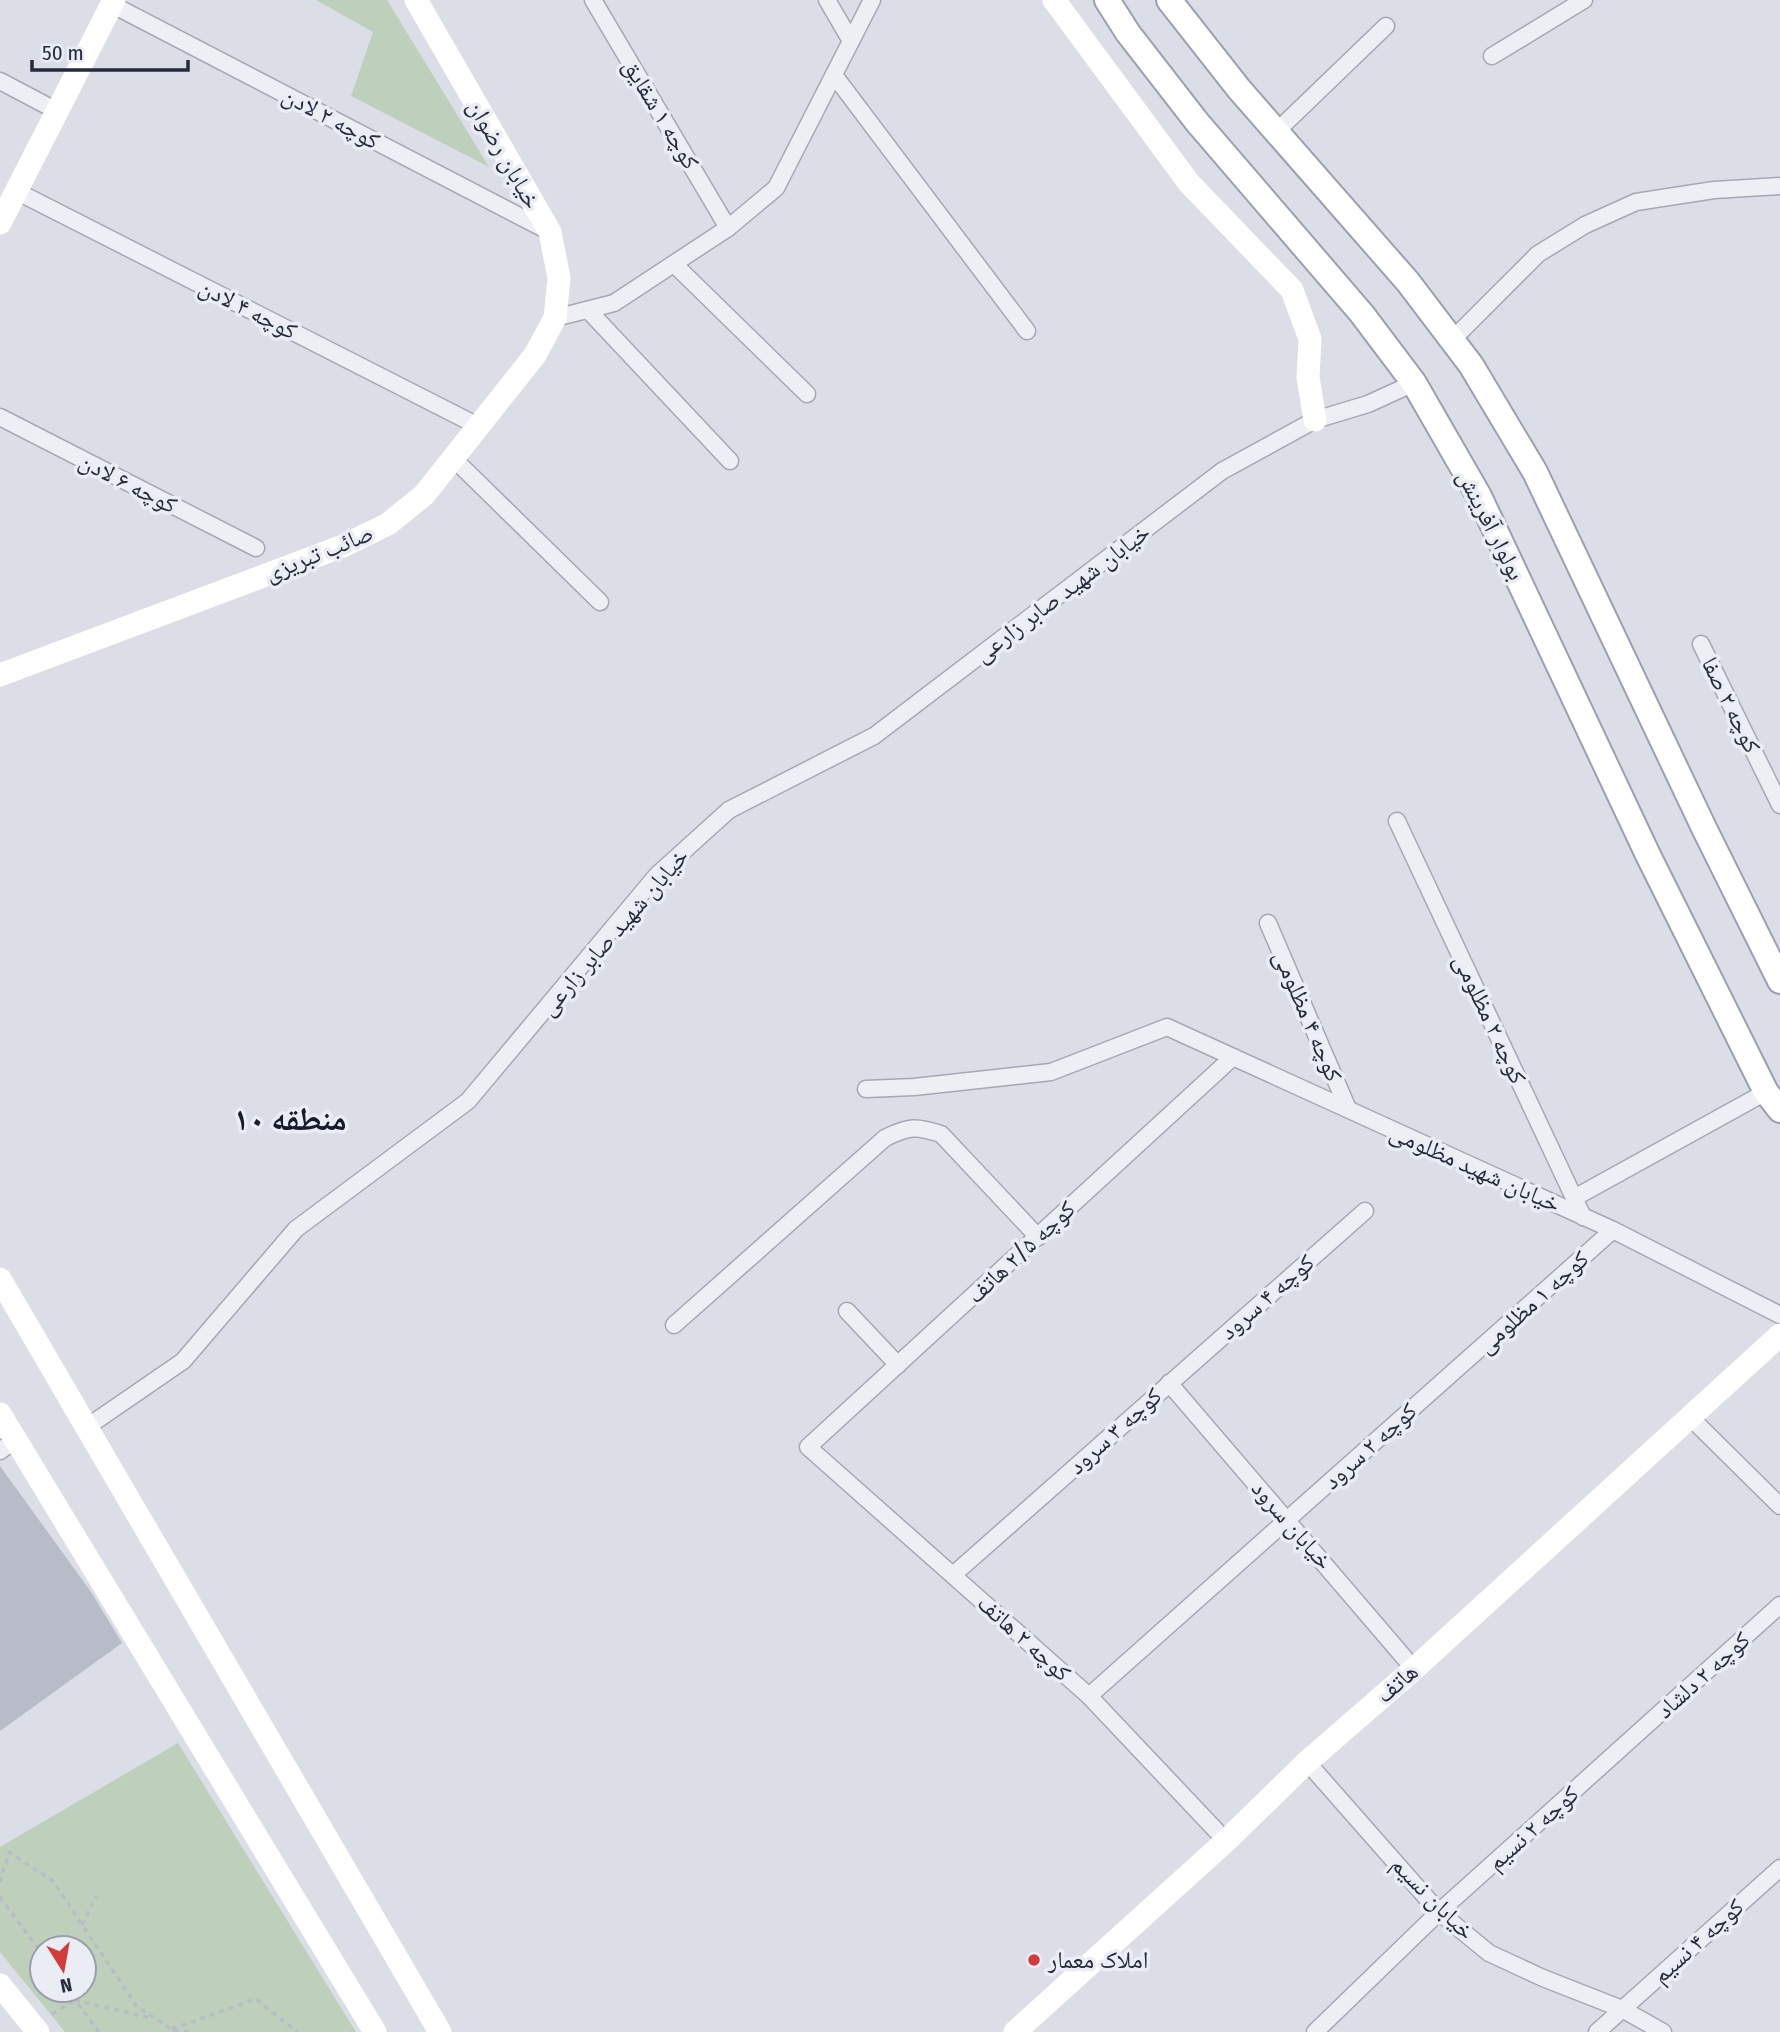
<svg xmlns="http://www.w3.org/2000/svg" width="1780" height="2032" font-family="'Fira Sans Condensed','Noto Naskh Arabic',sans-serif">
<rect width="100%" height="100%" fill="#dbdee6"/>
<g fill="#bed0bc" fill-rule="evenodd">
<polygon points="316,0 387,0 489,167 351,96 373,32"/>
<path d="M178 1743 356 2032H65L0 1952V1847ZM42 1948H84V1990H42Z"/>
</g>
<polygon fill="#b8bcc9" points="0,1466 91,1592 122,1643 0,1731"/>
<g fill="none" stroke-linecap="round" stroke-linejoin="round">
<defs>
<g id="street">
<polyline points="593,0 728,228"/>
<polyline points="827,0 851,41"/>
<polyline points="111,4 550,232"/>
<polyline points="1492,56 1584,0"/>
<polyline points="834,75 1027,331"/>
<polyline points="0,81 57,111"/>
<polyline points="1276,132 1386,26"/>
<polyline points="16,191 480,427"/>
<polyline points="674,264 807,394"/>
<polyline points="588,310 730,461"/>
<polyline points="555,318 614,303 728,228 776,188 872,0"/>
<polyline points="1452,340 1538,254 1585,225 1636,202 1714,190 1780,186"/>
<polyline points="0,417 256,548"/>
<polyline points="454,459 600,602"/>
<polyline points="1701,644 1780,805"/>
<polyline points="1397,821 1583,1217"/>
<polyline points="1268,923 1348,1109"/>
<polyline points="866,1089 914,1087 1051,1072 1167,1027 1613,1230 1780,1315"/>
<polyline points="1574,1198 1766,1092"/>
<polyline points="847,1311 898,1365"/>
<path d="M674 1325 885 1138C909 1126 916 1126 941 1134L1038 1237"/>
<polyline points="1169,1383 1414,1669"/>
<polyline points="1690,1417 1780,1506"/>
<polyline points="87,1427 183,1361 296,1229 468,1101 657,875 729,810 874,736 1222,471 1315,420 1368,404 1414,383"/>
<polyline points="0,1451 15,1440"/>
<polyline points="953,1575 1365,1211"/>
<polyline points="1089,1696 1613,1230"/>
<polyline points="1307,1762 1439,1912 1489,1953 1543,1978 1622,2009 1663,2032"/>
<polyline points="1226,1841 1089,1696 808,1447 1233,1057"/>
<polyline points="1315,2032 1439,1912 1780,1605"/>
<polyline points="1597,2032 1780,1868"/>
</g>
<g id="primary">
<polyline points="1107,0 1128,33 1197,122 1362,314 1414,383 1479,496 1648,855 1766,1092 1780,1110"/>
<polyline points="1169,0 1239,89 1408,282 1471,365 1535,472 1704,828 1780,981"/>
</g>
</defs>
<use href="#street" stroke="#a4a8b3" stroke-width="19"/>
<use href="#primary" stroke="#9aa0b2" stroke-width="28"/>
<g stroke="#babcc5" stroke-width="3.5" stroke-dasharray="5 5" stroke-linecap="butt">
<polyline points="0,1882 9,1852 53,1881 137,2007 176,2032"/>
<polyline points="0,1897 42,1954"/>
<polyline points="82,1925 96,1896"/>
<polyline points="52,2014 75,2000 68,1990"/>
<polyline points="172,2029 256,1999 297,2032"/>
<polyline points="174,2030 191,2032"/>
<polyline points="99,2032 75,2000 151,2018"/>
</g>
<use href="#street" stroke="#eeeff5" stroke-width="16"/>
<g stroke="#fff" stroke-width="23">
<polyline points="1054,0 1189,183 1292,290 1310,339 1308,377 1315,420"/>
<polyline points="0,223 114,0"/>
<polyline points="0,675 343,546 388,524 424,495 535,355 555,318 559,278 550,232 416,0"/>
<polyline points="0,1279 440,2032"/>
<polyline points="0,1414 375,2032"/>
<polyline points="0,1985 38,2032"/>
<polyline points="1015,2032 1226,1841 1307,1762 1414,1669 1780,1335"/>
</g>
<use href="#primary" stroke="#fff" stroke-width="24"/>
</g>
<circle fill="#d13b3a" stroke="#eaedf4" stroke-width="2.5" cx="1034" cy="1960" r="7"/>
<g text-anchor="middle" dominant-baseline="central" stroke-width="7" stroke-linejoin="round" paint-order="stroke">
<g font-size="24" fill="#252a3c" stroke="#eaedf4">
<text transform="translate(661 114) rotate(59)">کوچه ۱ شقایق</text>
<text transform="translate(331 118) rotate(28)">کوچه ۲ لادن</text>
<text transform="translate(504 154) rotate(60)">خیابان رضوان</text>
<text transform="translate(248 309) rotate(27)">کوچه ۴ لادن</text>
<text transform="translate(128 483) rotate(27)">کوچه ۶ لادن</text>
<text transform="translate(1491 525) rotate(63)">بولوار آفرینش</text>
<text transform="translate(319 553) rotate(-22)">صائب تبریزی</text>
<text transform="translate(1062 593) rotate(-37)">خیابان شهید صابر زارعی</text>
<text transform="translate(1731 705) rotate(64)">کوچه ۲ صفا</text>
<text transform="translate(614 932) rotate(-49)">خیابان شهید صابر زارعی</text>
<text transform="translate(1308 1016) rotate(67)">کوچه ۴ مظلومی</text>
<text transform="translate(1490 1019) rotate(65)">کوچه ۲ مظلومی</text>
<text transform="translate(1475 1168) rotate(24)">خیابان شهید مظلومی</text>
<text transform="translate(1021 1252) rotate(-43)">کوچه ۲/۵ هاتف</text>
<text transform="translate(1267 1297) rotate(-41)">کوچه ۴ سرود</text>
<text transform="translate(1533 1302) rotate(-42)">کوچه ۱ مظلومی</text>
<text transform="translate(1115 1431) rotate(-42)">کوچه ۳ سرود</text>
<text transform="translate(1370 1446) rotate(-42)">کوچه ۲ سرود</text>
<text transform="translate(1292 1525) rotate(49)">خیابان سرود</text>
<text transform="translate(1024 1638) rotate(42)">کوچه ۲ هاتف</text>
<text transform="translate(1703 1675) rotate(-42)">کوچه ۲ دلشاد</text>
<text transform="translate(1397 1683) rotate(-41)">هاتف</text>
<text transform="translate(1533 1828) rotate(-42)">کوچه ۲ نسیم</text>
<text transform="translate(1433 1898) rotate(45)">خیابان نسیم</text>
<text transform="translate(1698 1941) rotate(-42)">کوچه ۴ نسیم</text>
</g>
<g font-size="24" fill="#252a3c" stroke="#eaedf4" text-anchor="start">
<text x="1048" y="1960">املاک معمار</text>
</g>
<g font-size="32" font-weight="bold" fill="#171b2d" stroke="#eaedf4">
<text x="290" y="1119">منطقه ۱۰</text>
</g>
</g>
<g transform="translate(63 1969) rotate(169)"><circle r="33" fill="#eaedf4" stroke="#9b9faa" stroke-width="2"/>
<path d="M0-5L12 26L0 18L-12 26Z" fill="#d13b3a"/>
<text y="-10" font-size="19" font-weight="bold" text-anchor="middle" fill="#252a3c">N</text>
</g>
<path d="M32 60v10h156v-10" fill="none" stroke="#252a3c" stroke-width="3.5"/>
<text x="42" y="60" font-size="21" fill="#252a3c" stroke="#eaedf4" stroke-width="5" paint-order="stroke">50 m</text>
</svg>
